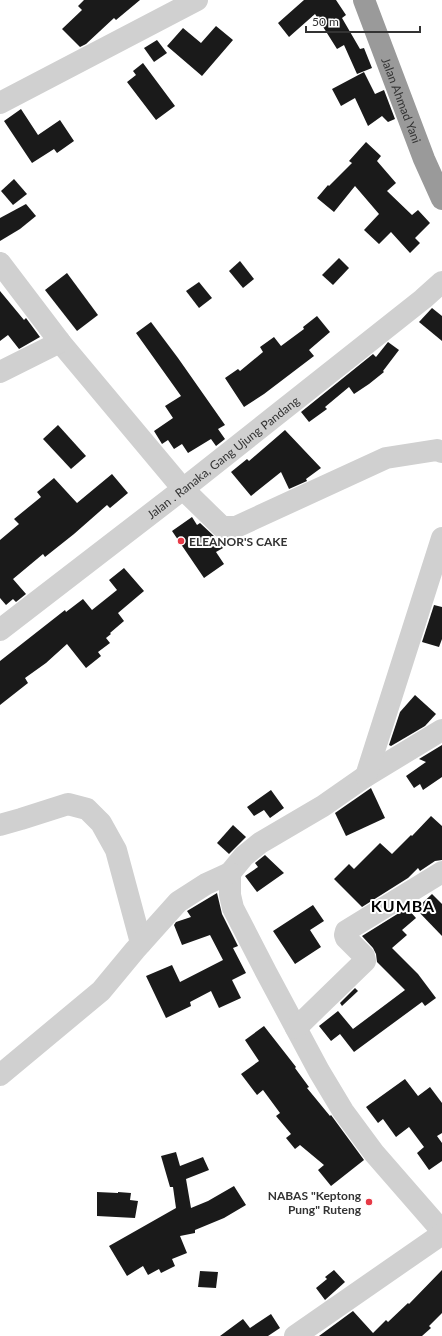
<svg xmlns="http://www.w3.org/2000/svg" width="442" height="1336" font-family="Lato,sans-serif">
<rect width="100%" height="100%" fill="#fff"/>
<g fill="#1a1a1a">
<polygon points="84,0 140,0 116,20 114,18 86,44 80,47 62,29 82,10 78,6"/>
<polygon points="304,0 336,0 346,15 342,18 360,49 364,48 372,68 357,74 344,45 337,49 315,14 289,37 278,23"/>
<polygon points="216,26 233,40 202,76 167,46 183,28 201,43"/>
<polygon points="157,40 167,53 154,62 144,48"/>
<polygon points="143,63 175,106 156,120 127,82 136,75 133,71"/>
<polygon points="364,72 375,94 384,90 395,119 388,122 382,116 368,126 355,98 341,106 332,89"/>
<polygon points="21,109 38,135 60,120 74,141 57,153 54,149 32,163 4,121"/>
<polygon points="366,142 381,156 377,161 396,183 387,191 412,215 418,210 430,223 415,238 420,243 410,253 391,232 379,244 364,230 379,214 355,186 334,212 317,198 328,185 329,186 352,163 349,161"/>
<polygon points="14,179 27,194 13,205 1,191"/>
<polygon points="26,204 36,216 20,229 0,241 0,218"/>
<polygon points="339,258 349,268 333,285 322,275"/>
<polygon points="240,261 254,279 243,288 229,271"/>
<polygon points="67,273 98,315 77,331 45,290"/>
<polygon points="199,282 212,298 199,308 186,291"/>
<polygon points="0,291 24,320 26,318 40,337 19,349 8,335 0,341"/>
<polygon points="432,308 442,316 442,341 419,322"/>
<polygon points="317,316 330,332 309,350 314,356 264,394 244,407 225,378 238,369 240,371 263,352 260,347 274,337 281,346 304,329 303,327"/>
<polygon points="151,322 178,358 225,425 218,429 225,439 216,446 211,439 188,453 182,444 174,449 168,440 162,444 154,431 173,418 165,406 181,396 136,333"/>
<polygon points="388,342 399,350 383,371 384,372 369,384 354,394 349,387 325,407 327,409 309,422 301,412 373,354 376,357"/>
<polygon points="58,425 86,456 71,469 43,439"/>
<polygon points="285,430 321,468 306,479 307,481 289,489 281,472 251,496 231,472 247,459 249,461"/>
<polygon points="112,474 128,493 110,508 107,505 74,534 45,557 43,554 13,579 26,594 16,602 13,599 6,605 0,598 0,540 19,524 14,519 41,497 37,492 54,478 77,503"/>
<polygon points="192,517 197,525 200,523 215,537 223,548 216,552 224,564 204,578 172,531"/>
<polygon points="124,568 144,591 118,613 124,621 110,633 111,634 106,638 110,643 98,652 101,656 86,668 67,644 46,663 25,678 28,683 0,705 0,661 65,610 66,612 83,599 92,610 117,590 109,580"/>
<polygon points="434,605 442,607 442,639 439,647 422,642"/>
<polygon points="415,695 436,714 425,726 391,746 389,745 400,712"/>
<polygon points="442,745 442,777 423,790 420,784 414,788 406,776 426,762 419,759"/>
<polygon points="371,788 385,818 346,836 335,813"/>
<polygon points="271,790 284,808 270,818 264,810 254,816 247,807"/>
<polygon points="431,816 442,826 442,860 435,861 420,871 418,868 408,878 362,907 334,879 349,864 354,869 380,843 392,854 411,835 412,836"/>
<polygon points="233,825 246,837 229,854 217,843"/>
<polygon points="265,855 284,873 257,892 245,876 258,867 255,863"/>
<polygon points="217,893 222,914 238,946 233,948 246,973 232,980 241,998 219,1008 211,991 190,1002 191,1006 166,1018 146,976 172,965 180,982 223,960 210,935 182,945 174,925 176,922 191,917 187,911"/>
<polygon points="432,894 442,904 442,936 416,909"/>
<polygon points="313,905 324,921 310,930 321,947 295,964 273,931"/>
<polygon points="407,908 416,918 402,930 407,935 392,948 418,974 436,998 425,1006 422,1002 354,1052 340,1034 331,1041 319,1026 338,1011 353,1029 405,990 377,962 376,954 373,948 362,936"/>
<polygon points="355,988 358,991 342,1006 340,1003"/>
<polygon points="264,1026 296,1067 295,1068 309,1087 307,1088 330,1116 331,1115 364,1160 331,1186 318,1170 324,1165 300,1145 295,1149 286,1138 291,1134 276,1116 280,1113 263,1090 257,1095 241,1074 259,1061 245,1040"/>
<polygon points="405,1079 418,1096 430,1087 442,1103 442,1133 437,1136 442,1143 442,1161 429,1170 417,1153 424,1147 409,1127 396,1137 383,1119 378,1123 366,1107"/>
<polygon points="176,1152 180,1166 203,1157 209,1170 186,1179 191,1208 208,1201 234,1186 246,1205 224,1218 195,1230 195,1233 180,1236 187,1253 172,1259 175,1266 161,1273 159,1269 148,1275 143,1266 127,1276 109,1246 176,1208 173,1187 170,1187 161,1156"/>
<polygon points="97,1192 118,1193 118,1192 131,1193 130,1200 138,1201 135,1218 97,1216"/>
<polygon points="334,1270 345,1282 325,1300 316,1288 327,1279 325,1277"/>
<polygon points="442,1270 442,1313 429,1326 431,1328 422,1336 319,1336 353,1311 373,1333 386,1320 388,1322 408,1303 409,1304"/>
<polygon points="200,1271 218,1272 216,1288 198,1287"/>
<polygon points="271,1314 280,1328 268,1336 220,1336 243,1319 250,1328"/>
</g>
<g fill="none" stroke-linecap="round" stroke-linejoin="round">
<g stroke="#d0d0d0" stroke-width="22">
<polyline points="0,103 197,0"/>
<polyline points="0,263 60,342 183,489 222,527 236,527 386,458 437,450 442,452"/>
<polyline points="0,372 60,342"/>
<path id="s1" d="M0 630 183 489 423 299 442 282"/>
<polyline points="442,730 366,776 323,806 260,843 244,856 230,873 230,895 233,908 266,972 319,1071 343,1111 374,1153 442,1231"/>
<polyline points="366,776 442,538"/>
<polyline points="0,825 21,819 68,804 87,809 101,823 116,850 141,943"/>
<polyline points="296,1028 365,961 364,956 346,938 345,935 346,931 442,872"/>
<polyline points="0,1075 101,991 135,950 178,902 206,884 230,873"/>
<polyline points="295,1336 442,1234"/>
</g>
<path stroke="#9a9a9a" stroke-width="22" id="s2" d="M364 0 424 159 442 199"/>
</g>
<g fill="#e63946" stroke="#fff" stroke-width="1.5">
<circle cx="181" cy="541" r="4"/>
<circle cx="369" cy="1202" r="4"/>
</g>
<g text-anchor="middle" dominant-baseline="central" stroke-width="4" stroke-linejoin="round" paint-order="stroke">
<g font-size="12" fill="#333" stroke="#fff">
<text stroke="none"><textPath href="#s2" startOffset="107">Jalan Ahmad Yani</textPath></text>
<text stroke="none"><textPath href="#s1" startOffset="282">Jalan . Ranaka, Gang Ujung Pandang</textPath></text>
</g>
<g font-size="12" font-weight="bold" fill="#333" stroke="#fff" text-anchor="start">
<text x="189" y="541">ELEANOR'S CAKE</text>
<text x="361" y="1195" text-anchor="end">NABAS "Keptong<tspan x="361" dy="14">Pung" Ruteng</tspan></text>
</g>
<g font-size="16" font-weight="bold" letter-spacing="1" fill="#000" stroke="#fff">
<text x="403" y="905">KUMBA</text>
</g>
</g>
<path d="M306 26v6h114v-6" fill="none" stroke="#333333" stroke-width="2"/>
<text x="312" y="26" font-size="12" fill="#333333" stroke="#ffffff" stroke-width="3" paint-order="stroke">50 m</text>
</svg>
